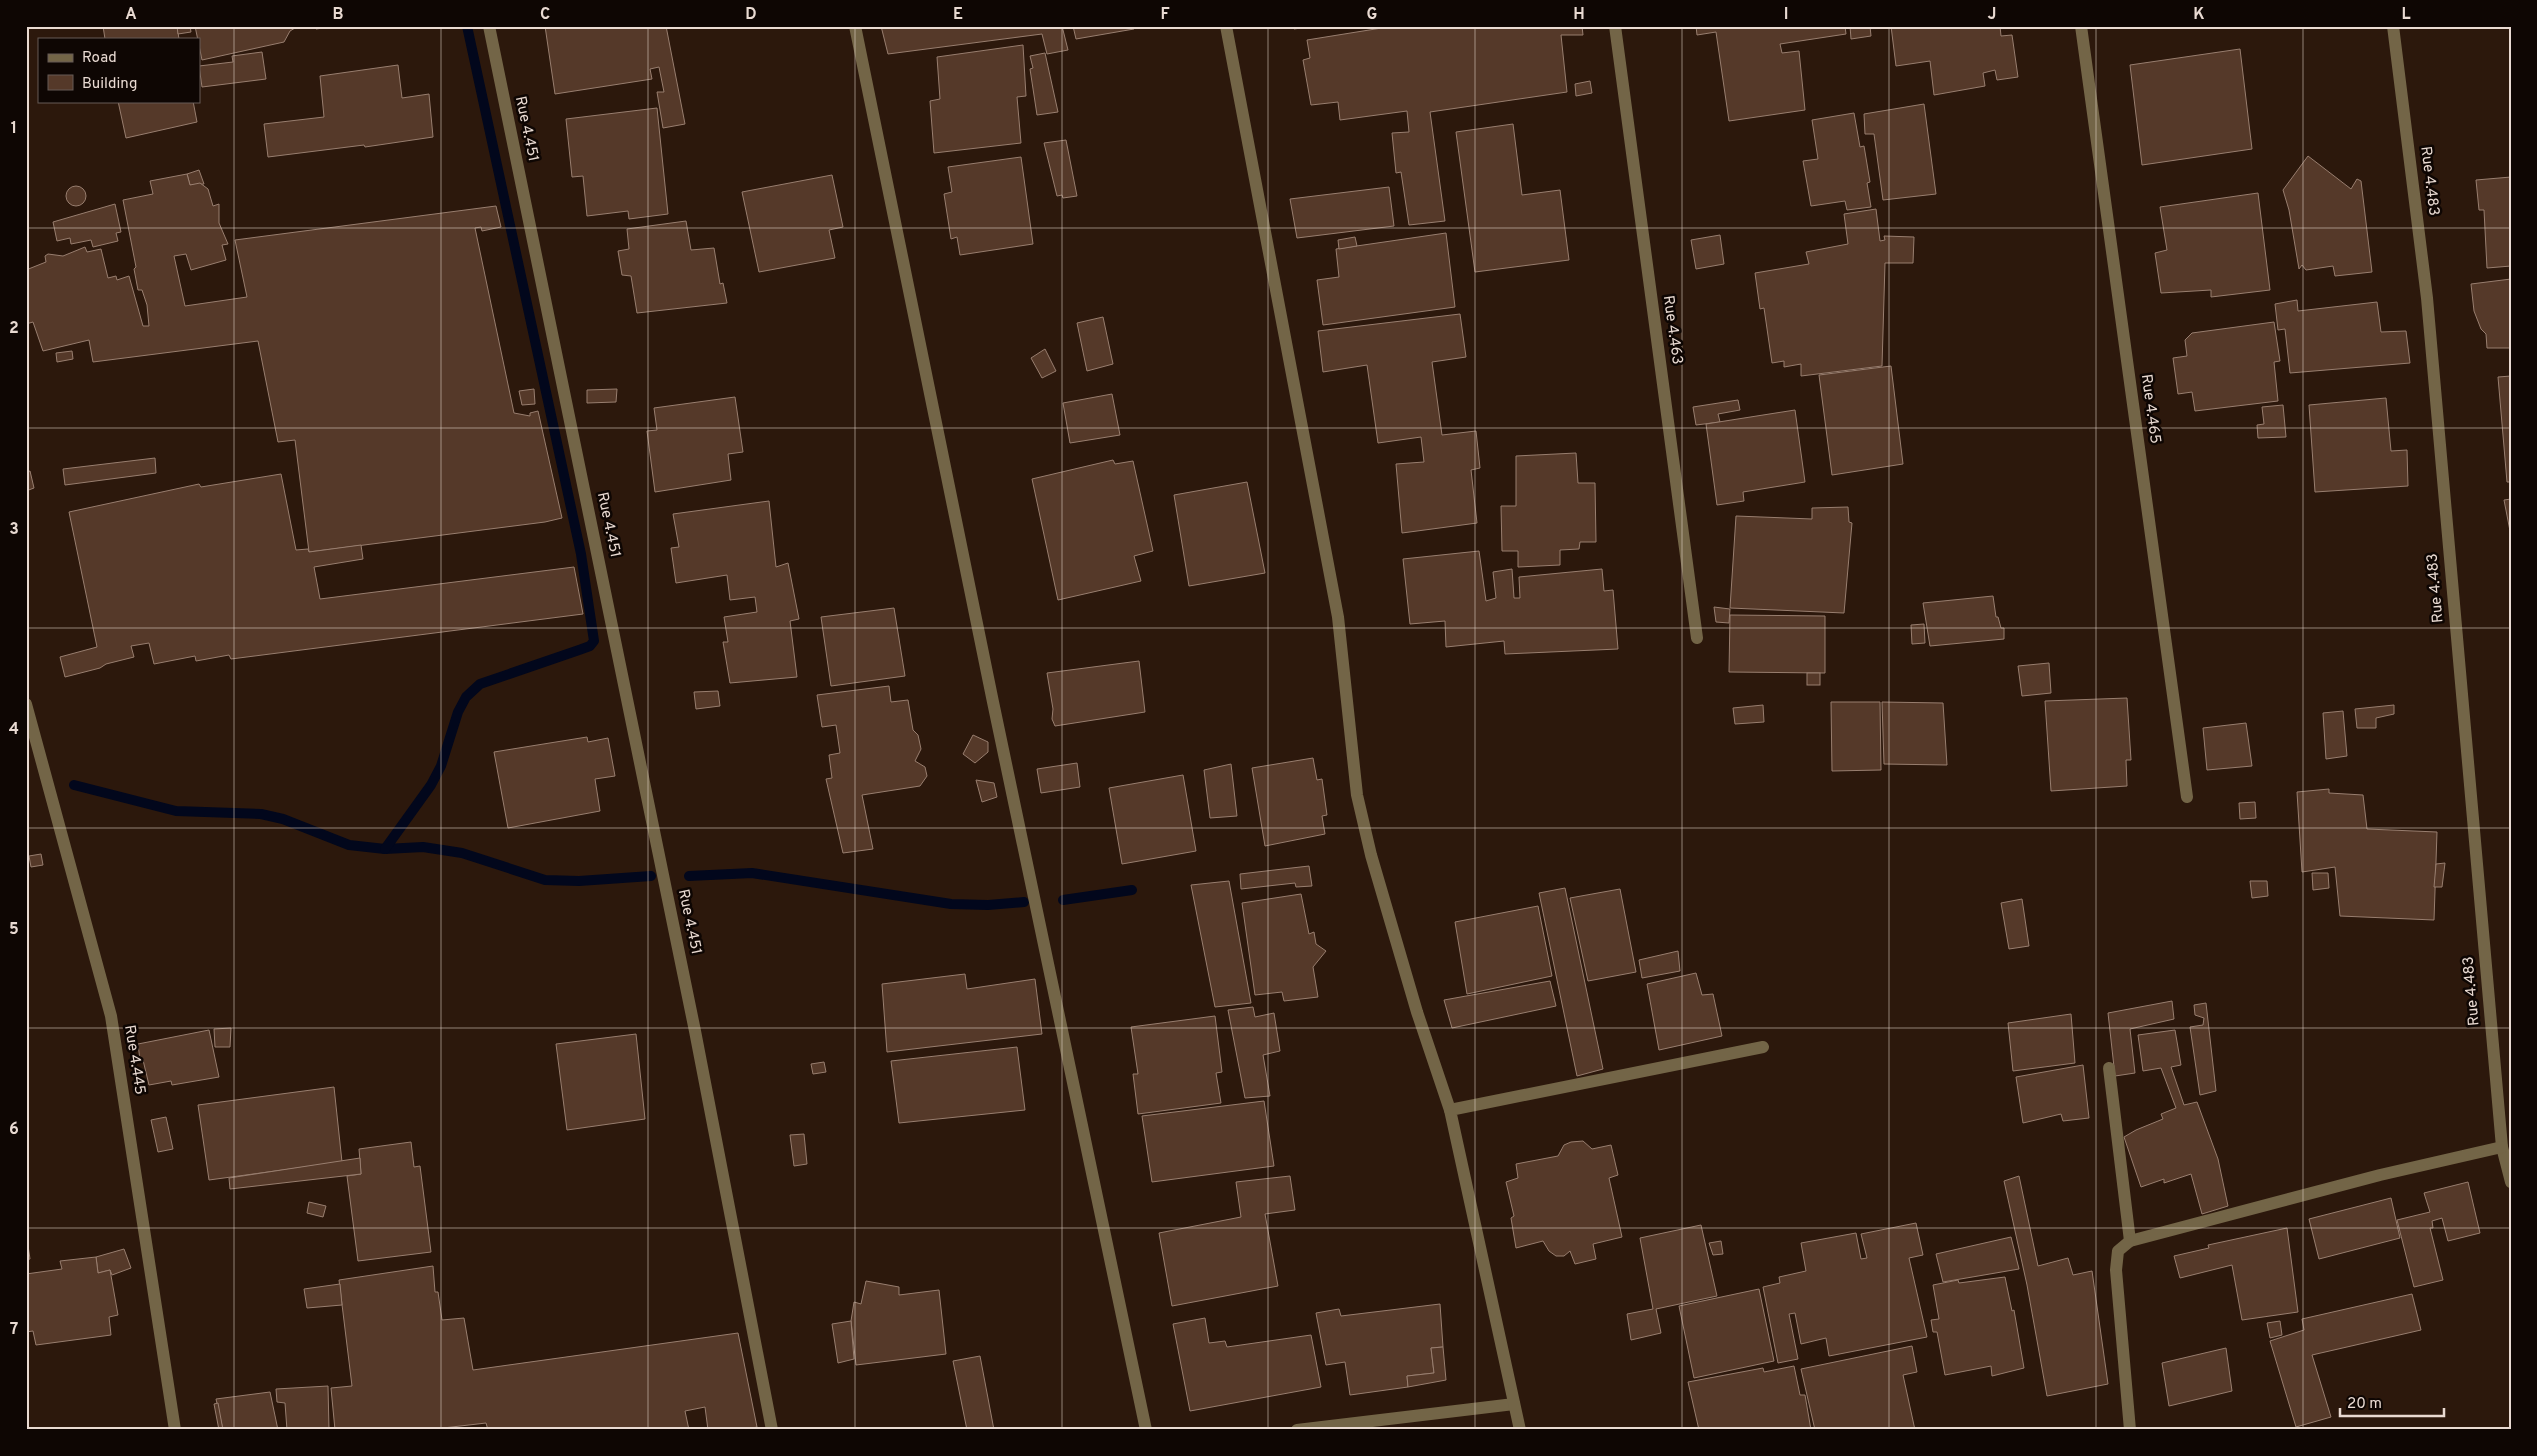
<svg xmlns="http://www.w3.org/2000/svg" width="2537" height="1456" font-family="Overpass,sans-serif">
<rect width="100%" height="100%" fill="#2c180c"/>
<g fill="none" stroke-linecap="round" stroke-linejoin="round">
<g stroke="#02071c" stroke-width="10">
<polyline points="74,785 176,811 261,814 283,819 349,845 385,849 423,847 462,853 545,880 579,881 651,876"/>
<polyline points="385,849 431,785 441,766 458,712 466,697 480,684 579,650 590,646 594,641 581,554 467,26"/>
<polyline points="689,876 752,873 951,904 988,905 1024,902"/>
<polyline points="1063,900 1132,890"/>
</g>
</g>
<g fill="#553929" stroke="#987e6f">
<polygon points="103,26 177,26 179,39 105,39"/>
<polygon points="177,26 190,26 191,32 178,34"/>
<polygon points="195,26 295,26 295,28 290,31 284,42 202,60"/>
<polygon points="316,26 337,26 316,29"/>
<polygon points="545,26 666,26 685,124 663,128 657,92 664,92 659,67 650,69 652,79 555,94"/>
<polygon points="881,26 1062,26 1068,50 1047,54 1042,34 888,54"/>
<polygon points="1073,26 1133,26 1134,29 1076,39"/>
<polygon points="1294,26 1314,26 1294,29"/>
<polygon points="1394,26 1582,26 1583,35 1561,35 1567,92 1430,112 1445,221 1409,225 1401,172 1396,173 1392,133 1409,132 1407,111 1340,120 1338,102 1311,105 1303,60 1310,58 1307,40"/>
<polygon points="1696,26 1845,26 1846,34 1780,44 1782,53 1799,51 1805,110 1729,121 1716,32 1697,35"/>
<polygon points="1850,26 1870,26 1871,36 1851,39"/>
<polygon points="1891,26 2000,26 2001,36 2012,35 2018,77 1997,80 1995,70 1983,73 1985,86 1934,95 1930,61 1896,66"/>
<polygon points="1023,45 1026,96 1017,97 1021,143 934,153 930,101 940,99 937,57"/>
<polygon points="2240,49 2252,149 2142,165 2130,65"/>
<polygon points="262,52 266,79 202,87 199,66 233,62 232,56"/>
<polygon points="1045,53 1058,112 1037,115 1030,69 1033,68 1030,56"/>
<polygon points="398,65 402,98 429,94 433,137 365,147 364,145 268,157 264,124 324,117 320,76"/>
<polygon points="1590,81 1592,93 1576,96 1575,84"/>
<polygon points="118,101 193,101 197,122 126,138"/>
<polygon points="1924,104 1936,194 1883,200 1874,134 1865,134 1864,114"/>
<polygon points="657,108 668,214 629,219 628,211 587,216 583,176 572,177 566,119"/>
<polygon points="1854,113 1860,147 1864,146 1870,182 1867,183 1871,207 1847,210 1845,201 1811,206 1803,161 1818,159 1812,120"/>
<polygon points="1513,124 1522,195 1560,190 1569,260 1475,272 1456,132"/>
<polygon points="1066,140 1077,196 1063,198 1062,195 1057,196 1044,143"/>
<polygon points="2308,156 2351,189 2357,179 2361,181 2372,272 2335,276 2333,266 2306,270 2302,265 2299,269 2289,210 2283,190"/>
<polygon points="1021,157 1033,244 960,255 957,237 951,239 944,194 952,192 948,167"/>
<polygon points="199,170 204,184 190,185 187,174"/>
<polygon points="187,174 190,185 200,183 208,189 213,206 219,204 219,223 228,244 222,245 226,260 191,270 186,254 174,256 185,306 247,297 235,240 496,206 501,227 482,231 481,227 475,228 514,413 530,416 530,413 538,411 562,518 545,522 309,552 295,440 278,442 258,341 93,362 89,340 43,351 33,322 26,324 26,270 46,262 45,256 48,254 63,256 85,247 87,252 101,249 108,278 116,276 117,280 129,276 143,326 149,326 147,305 142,290 138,290 134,269 136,267 123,200 153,194 150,181"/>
<polygon points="832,175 843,227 829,230 835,258 759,272 742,192"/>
<polygon points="2511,177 2511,266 2487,268 2484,210 2479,210 2476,180"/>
<circle cx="76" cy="196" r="10"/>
<polygon points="1389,187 1394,226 1297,238 1290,199"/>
<polygon points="2258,193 2270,290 2211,297 2211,290 2161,293 2155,253 2167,250 2160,207"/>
<polygon points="115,204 121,232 116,233 118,241 93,247 91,240 71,244 70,238 57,241 53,222"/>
<polygon points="1876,209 1880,241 1885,240 1884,236 1914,237 1913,263 1885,263 1882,366 1801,376 1801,364 1784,367 1784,361 1772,363 1764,308 1760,309 1755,273 1809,264 1806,252 1848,244 1844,214"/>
<polygon points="686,221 691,250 714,248 720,284 723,283 727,303 637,313 631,276 622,275 618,251 629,249 627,229"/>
<polygon points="1446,233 1455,307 1323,325 1317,280 1339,277 1336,249"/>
<polygon points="1720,235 1724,264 1696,269 1691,240"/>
<polygon points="1355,237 1357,246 1339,249 1338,240"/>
<polygon points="2511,279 2511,348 2487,348 2486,334 2481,329 2474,311 2471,284"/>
<polygon points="2297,300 2298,311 2377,302 2381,332 2406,331 2410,363 2290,373 2285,329 2278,330 2275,304"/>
<polygon points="1460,314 1466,357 1432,362 1442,435 1476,431 1480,468 1471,470 1477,523 1402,533 1396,464 1424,462 1421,437 1378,443 1367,365 1323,372 1318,331"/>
<polygon points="1103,317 1113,364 1087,371 1077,323"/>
<polygon points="2274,322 2280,361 2274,362 2278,401 2195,411 2192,392 2178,394 2173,358 2187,356 2185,340 2192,333"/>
<polygon points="1045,349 1056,371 1042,378 1031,358"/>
<polygon points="72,351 73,359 57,362 56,353"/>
<polygon points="1891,366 1903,464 1832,475 1819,375"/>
<polygon points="2511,376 2511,482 2507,482 2498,377"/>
<polygon points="534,389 535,404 522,405 519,391"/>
<polygon points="617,389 616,402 587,403 587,390"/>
<polygon points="1112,394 1120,435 1070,443 1063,403"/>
<polygon points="735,397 743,452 728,454 731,480 655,492 647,431 657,430 654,408"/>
<polygon points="2386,398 2391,451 2407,450 2408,486 2315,492 2309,405"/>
<polygon points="1738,400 1740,410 1718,414 1720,422 1696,425 1693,407"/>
<polygon points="2283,405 2286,437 2258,438 2257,425 2264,424 2262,407"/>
<polygon points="1795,410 1805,482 1743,492 1744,501 1717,505 1706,424"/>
<polygon points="1576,453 1578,483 1595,483 1596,542 1580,542 1579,549 1560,550 1560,565 1518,567 1518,551 1502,551 1501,506 1516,506 1516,456"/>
<polygon points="155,458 156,473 65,485 63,469"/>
<polygon points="1113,460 1115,464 1133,461 1153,551 1134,556 1141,581 1058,600 1032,479"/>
<polygon points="30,471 34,488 26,491 26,472"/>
<polygon points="281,474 296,550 308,549 309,552 361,545 363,559 314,567 320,599 574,567 583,614 231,659 229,655 196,661 195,656 154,664 149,643 131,646 134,657 106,664 100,668 65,677 60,657 97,647 69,512 199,484 201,487"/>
<polygon points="1247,482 1265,573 1189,586 1174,495"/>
<polygon points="2511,499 2511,536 2504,500"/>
<polygon points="769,501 776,567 788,563 799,619 790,621 797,677 730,683 723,642 728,642 724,617 757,612 755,597 730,600 727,575 676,583 671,548 679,547 673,514"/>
<polygon points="1848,507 1849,522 1852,523 1844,613 1730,608 1736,516 1812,519 1812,508"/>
<polygon points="1479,551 1486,601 1496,598 1493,572 1512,569 1514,598 1520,598 1519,577 1602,569 1604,591 1613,590 1618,649 1505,654 1504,641 1446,647 1445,621 1410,624 1403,559"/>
<polygon points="1993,596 1996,617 1998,617 2001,628 2004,628 2004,639 1930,646 1923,603"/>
<polygon points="1714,607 1730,609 1729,623 1716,622"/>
<polygon points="894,608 905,676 831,686 821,617"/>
<polygon points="1730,615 1825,616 1825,673 1729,672"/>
<polygon points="1924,624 1925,643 1912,644 1911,625"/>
<polygon points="1139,661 1145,712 1055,726 1052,719 1053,709 1047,673"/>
<polygon points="2049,663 2051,693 2022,696 2018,666"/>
<rect x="1807" y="673" width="13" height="12"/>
<polygon points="889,686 891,702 908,700 913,730 918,735 921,749 915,761 925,767 927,776 920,786 862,795 873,849 843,853 826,779 832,778 829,755 840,753 836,725 822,727 817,695"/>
<polygon points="718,691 720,706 696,709 694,692"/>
<polygon points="2127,698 2131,760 2126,760 2127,786 2051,791 2045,701"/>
<polygon points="1831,702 1880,702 1881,770 1832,771"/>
<polygon points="1882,702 1943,703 1947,765 1884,764"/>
<polygon points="1763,705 1764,722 1735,724 1733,708"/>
<polygon points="2394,705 2394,714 2376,718 2376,728 2357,728 2355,709"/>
<polygon points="2343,711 2347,756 2326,759 2323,713"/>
<polygon points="2246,723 2252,766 2207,770 2203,728"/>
<polygon points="973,735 988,742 988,752 975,763 963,754"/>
<polygon points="587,737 588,742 608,738 615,776 595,779 600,811 508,828 494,752"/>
<polygon points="1313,758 1317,780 1322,779 1327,815 1322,816 1325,834 1265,846 1252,768"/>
<polygon points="1077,763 1080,787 1041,793 1037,769"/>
<polygon points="1231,764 1237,816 1210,818 1204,770"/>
<polygon points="1183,775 1196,851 1122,864 1109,788"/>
<polygon points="976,780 994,783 997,797 982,802"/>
<polygon points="2329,789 2329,793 2363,795 2367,829 2437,832 2434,920 2340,916 2335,867 2302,872 2297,792"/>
<polygon points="2255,802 2256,818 2240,819 2239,803"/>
<polygon points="41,854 43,865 31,867 29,856"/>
<polygon points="2445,863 2442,887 2434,887 2436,864"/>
<polygon points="1309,866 1312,886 1296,887 1295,883 1241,889 1240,874"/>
<polygon points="2312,873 2328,873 2329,888 2313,890"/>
<polygon points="1229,881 1251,1003 1215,1007 1191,885"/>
<polygon points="2250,881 2267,881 2268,896 2252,898"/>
<polygon points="1565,888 1603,1069 1577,1076 1539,893"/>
<polygon points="1620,889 1636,972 1588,981 1570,898"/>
<polygon points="1301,894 1309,934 1314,932 1316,944 1326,951 1313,967 1318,997 1284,1001 1282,992 1255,995 1242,903"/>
<polygon points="2022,899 2029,946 2009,949 2001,903"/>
<polygon points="1538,906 1552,976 1467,994 1455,922"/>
<polygon points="1678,951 1680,971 1642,978 1639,960"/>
<polygon points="1696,973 1702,995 1713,994 1722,1036 1659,1050 1647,984"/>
<polygon points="965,974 967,989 1035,979 1042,1034 887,1052 882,984"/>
<polygon points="1550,981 1556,1006 1452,1028 1444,1000"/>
<polygon points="2172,1001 2174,1019 2130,1029 2135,1073 2115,1076 2108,1013"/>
<polygon points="2206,1003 2216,1091 2200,1095 2190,1027 2203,1025 2204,1018 2195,1015 2194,1005"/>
<polygon points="1253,1007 1255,1017 1274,1013 1280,1051 1263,1055 1270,1096 1245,1098 1228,1010"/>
<polygon points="2071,1014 2075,1063 2013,1071 2008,1023"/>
<polygon points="1215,1016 1222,1072 1216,1073 1221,1103 1138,1114 1133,1074 1138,1074 1131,1027"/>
<polygon points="231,1028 230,1047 215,1047 214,1029"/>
<polygon points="209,1030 219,1077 172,1085 171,1081 149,1085 143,1060 140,1060 138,1044"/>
<polygon points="2175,1030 2181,1065 2171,1067 2184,1105 2197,1102 2218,1159 2228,1206 2202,1214 2191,1174 2164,1183 2164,1179 2141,1187 2124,1137 2136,1130 2163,1119 2161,1114 2176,1108 2161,1068 2143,1071 2138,1035"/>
<polygon points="636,1034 645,1119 567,1130 556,1044"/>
<polygon points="1017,1047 1025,1110 899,1123 891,1061"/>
<polygon points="824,1062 826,1072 813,1074 811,1064"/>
<polygon points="2083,1065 2089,1118 2063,1121 2061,1114 2023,1123 2016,1077"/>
<polygon points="334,1087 342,1162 209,1180 198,1105"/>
<polygon points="1264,1101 1274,1166 1152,1182 1142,1116"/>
<polygon points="166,1117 173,1149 158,1152 151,1120"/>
<polygon points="804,1134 807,1164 794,1166 790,1135"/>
<polygon points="1583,1141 1592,1149 1611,1145 1618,1175 1609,1178 1622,1237 1593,1244 1596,1259 1575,1264 1570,1251 1564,1256 1556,1256 1549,1251 1543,1241 1516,1248 1511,1218 1514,1216 1506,1182 1518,1178 1516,1164 1558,1156 1564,1145 1571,1142"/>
<polygon points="411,1142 414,1167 420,1166 431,1252 358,1261 347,1176 361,1174 359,1149"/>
<polygon points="360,1158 361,1174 230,1189 229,1178"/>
<polygon points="1290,1176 1295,1210 1265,1214 1278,1286 1172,1306 1159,1233 1241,1217 1236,1182"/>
<polygon points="2019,1176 2038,1266 2068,1258 2073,1275 2092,1271 2108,1384 2047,1396 2027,1285 2004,1181"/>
<polygon points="2468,1182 2480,1233 2448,1241 2442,1218 2432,1221 2433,1228 2430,1228 2443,1280 2414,1287 2397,1220 2430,1212 2424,1193"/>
<polygon points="2391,1198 2400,1238 2319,1259 2309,1219"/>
<polygon points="309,1202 326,1206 323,1217 307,1213"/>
<polygon points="1916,1223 1923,1255 1909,1258 1927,1337 1829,1356 1826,1338 1801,1344 1795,1313 1789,1314 1798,1359 1778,1363 1763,1287 1780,1283 1779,1277 1806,1271 1801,1243 1856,1233 1861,1259 1867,1258 1861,1234"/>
<polygon points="1701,1225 1717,1296 1656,1309 1661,1333 1631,1340 1627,1314 1653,1309 1640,1238"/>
<polygon points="2287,1228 2298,1312 2242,1320 2232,1265 2180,1278 2174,1256 2209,1248 2208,1245"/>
<polygon points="26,1232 30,1259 26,1260"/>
<polygon points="2011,1237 2019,1269 1943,1282 1936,1254"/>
<polygon points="1721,1241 1723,1254 1713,1255 1709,1243"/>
<polygon points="124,1249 131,1268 112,1275 110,1270 98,1273 96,1257"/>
<polygon points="96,1257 98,1273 110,1270 118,1315 109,1317 111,1335 36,1345 33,1331 26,1332 26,1274 62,1269 60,1261"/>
<polygon points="433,1266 435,1292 438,1292 442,1320 464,1318 473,1370 738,1333 757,1427 743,1430 708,1430 705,1407 685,1411 689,1430 488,1430 486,1423 426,1430 335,1430 331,1388 352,1386 339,1280"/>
<polygon points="2005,1277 2012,1311 2014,1310 2024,1368 1992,1376 1991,1366 1945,1375 1937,1332 1933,1332 1931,1320 1939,1319 1933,1285 1958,1280 1959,1283"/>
<polygon points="866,1281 899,1287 899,1295 939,1290 946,1354 856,1365 851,1321 854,1302 861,1304"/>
<polygon points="340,1284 342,1305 307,1308 304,1289"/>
<polygon points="1759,1289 1774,1361 1694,1378 1679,1306"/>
<polygon points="2412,1294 2421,1330 2312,1355 2331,1417 2296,1427 2270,1341 2304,1330 2302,1319"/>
<polygon points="1440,1304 1443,1347 1431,1348 1434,1373 1407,1376 1408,1387 1350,1395 1345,1362 1326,1365 1316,1313 1339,1309 1341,1316"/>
<polygon points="1205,1318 1209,1343 1225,1341 1227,1347 1311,1335 1321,1387 1190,1411 1173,1324"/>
<polygon points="851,1321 854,1359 838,1363 832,1324"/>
<polygon points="2280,1321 2282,1335 2270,1338 2267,1323"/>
<polygon points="1912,1346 1917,1372 1903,1375 1915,1430 1815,1430 1801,1369"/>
<polygon points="1443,1347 1446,1380 1408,1387 1407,1376 1434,1373 1431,1348"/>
<polygon points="2226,1348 2232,1391 2169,1406 2162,1363"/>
<polygon points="980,1356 994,1430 967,1430 953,1361"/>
<polygon points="1794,1366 1800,1395 1805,1395 1811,1430 1699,1430 1688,1382 1763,1368 1764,1372"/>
<polygon points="328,1386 329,1430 287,1430 285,1403 277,1402 276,1389"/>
<polygon points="270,1392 278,1430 223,1430 216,1399"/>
<polygon points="218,1403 223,1430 219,1430 214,1404"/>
</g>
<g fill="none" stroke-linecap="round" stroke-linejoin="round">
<g stroke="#736547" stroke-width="12">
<polyline points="489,26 695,1031 772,1430"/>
<polyline points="855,26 993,702 1146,1430"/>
<polyline points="1226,26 1338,617 1357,795 1371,855 1417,1012 1450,1110"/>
<polyline points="1615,26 1697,638"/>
<polyline points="2081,26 2187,797"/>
<polyline points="2393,26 2427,298 2502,1147 2511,1182"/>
<polyline points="26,704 111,1016 175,1430"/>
<polyline points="2109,1068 2130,1241"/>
<polyline points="1297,1430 1514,1404"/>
<polyline points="1520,1430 1450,1110 1763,1047"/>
<polyline points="2130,1430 2116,1270 2118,1251 2130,1241 2380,1175 2502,1147"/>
</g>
</g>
<path fill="none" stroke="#e9dad2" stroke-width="1" stroke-opacity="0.55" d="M234 26V1430M441 26V1430M648 26V1430M855 26V1430M1062 26V1430M1268 26V1430M1475 26V1430M1682 26V1430M1889 26V1430M2096 26V1430M2303 26V1430M26 228H2511M26 428H2511M26 628H2511M26 828H2511M26 1028H2511M26 1228H2511"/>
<g text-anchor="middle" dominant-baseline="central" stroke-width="5" stroke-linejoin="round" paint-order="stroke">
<g font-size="15" fill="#e9dad2" stroke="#0e0603">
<text transform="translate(526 129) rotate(78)">Rue 4.451</text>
<text transform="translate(2429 181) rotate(83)">Rue 4.483</text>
<text transform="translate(1672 330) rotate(82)">Rue 4.463</text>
<text transform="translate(2150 409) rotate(82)">Rue 4.465</text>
<text transform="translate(608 525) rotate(78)">Rue 4.451</text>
<text transform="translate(2436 588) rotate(-95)">Rue 4.483</text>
<text transform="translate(689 922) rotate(78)">Rue 4.451</text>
<text transform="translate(2472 991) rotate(-95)">Rue 4.483</text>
<text transform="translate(134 1060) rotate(81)">Rue 4.445</text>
</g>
</g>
<rect width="2537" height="1456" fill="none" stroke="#0e0603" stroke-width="55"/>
<rect x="38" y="38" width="162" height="65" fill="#0e0603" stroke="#665b56"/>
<rect x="48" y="54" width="25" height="8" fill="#736547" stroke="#665b56"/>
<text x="82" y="62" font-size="15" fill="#e9dad2">Road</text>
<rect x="48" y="75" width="25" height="15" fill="#553929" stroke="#665b56"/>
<text x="82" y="88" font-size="15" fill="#e9dad2">Building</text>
<path d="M2340 1408v8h104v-8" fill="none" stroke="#e9dad2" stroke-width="2.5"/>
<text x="2347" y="1408" font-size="15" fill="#e9dad2" stroke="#0e0603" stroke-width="4" paint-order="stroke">20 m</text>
<rect x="28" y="28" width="2482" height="1400" fill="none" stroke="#e9dad2" stroke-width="2"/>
<g font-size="16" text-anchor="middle" font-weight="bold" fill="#e9dad2">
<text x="131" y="19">A</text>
<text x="338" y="19">B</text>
<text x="545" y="19">C</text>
<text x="751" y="19">D</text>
<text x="958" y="19">E</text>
<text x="1165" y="19">F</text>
<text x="1372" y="19">G</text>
<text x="1579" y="19">H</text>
<text x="1786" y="19">I</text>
<text x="1992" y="19">J</text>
<text x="2199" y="19">K</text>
<text x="2406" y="19">L</text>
<text x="14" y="133">1</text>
<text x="14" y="333">2</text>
<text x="14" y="534">3</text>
<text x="14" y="734">4</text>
<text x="14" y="934">5</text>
<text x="14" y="1134">6</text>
<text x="14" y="1334">7</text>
</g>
</svg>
